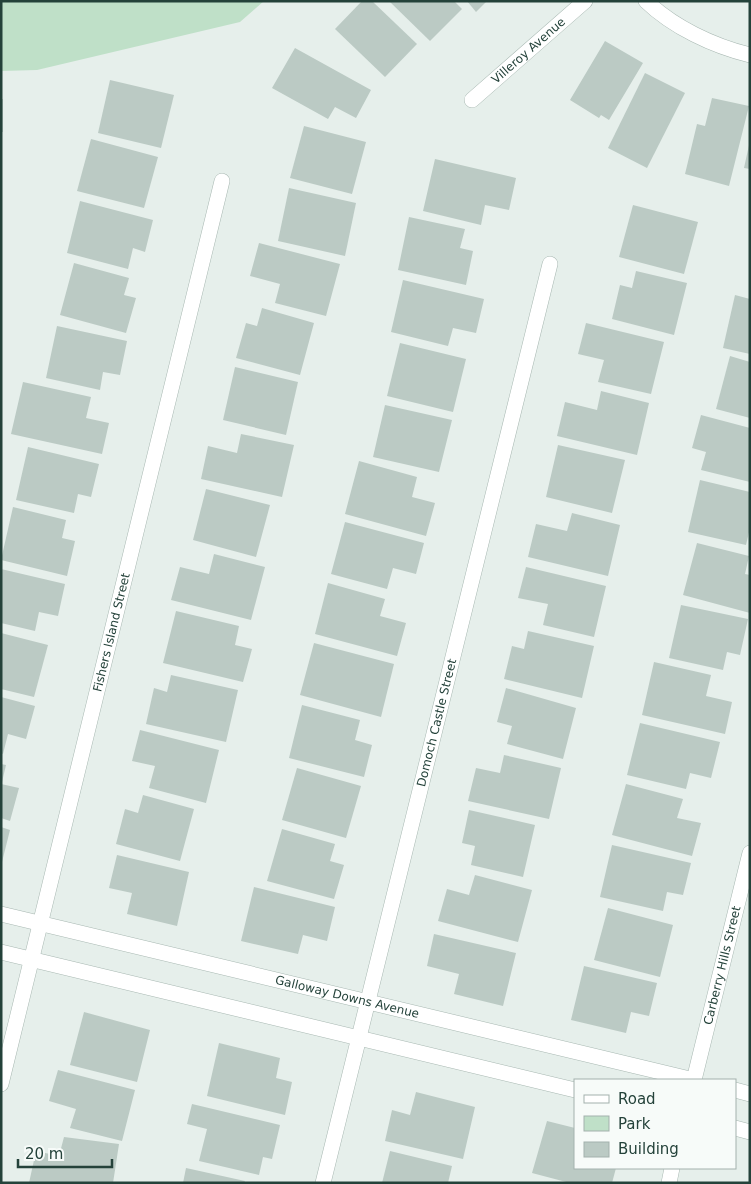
<svg xmlns="http://www.w3.org/2000/svg" width="751" height="1184" font-family="'DejaVu Sans',sans-serif">
<rect width="100%" height="100%" fill="#e6efeb"/>
<polygon fill="#bfe0c8" points="1,1 264,1 240,22 37,70 1,71"/>
<g fill="#bbcac4">
<polygon points="362,1 372,1 417,44 385,77 335,29"/>
<polygon points="389,1 454,1 462,9 430,41"/>
<polygon points="467,1 487,1 476,12"/>
<polygon points="605,41 643,63 609,120 601,115 599,118 570,100"/>
<polygon points="295,48 371,90 356,118 335,107 328,119 272,88"/>
<polygon points="645,73 685,93 647,168 608,148"/>
<polygon points="110,80 174,95 161,148 98,133"/>
<polygon points="712,98 749,106 729,186 685,174 697,124 705,126"/>
<rect x="1" y="99" width="2" height="33"/>
<polygon points="304,126 366,142 352,194 290,178"/>
<polygon points="91,139 158,157 144,208 77,191"/>
<polygon points="749,145 750,145 750,169 744,168"/>
<polygon points="435,159 516,178 509,210 485,205 481,225 423,211"/>
<polygon points="289,188 356,203 345,256 278,241"/>
<polygon points="80,201 153,220 145,252 133,248 128,269 67,253"/>
<polygon points="633,205 698,222 684,274 619,257"/>
<polygon points="409,217 465,229 460,248 473,251 466,285 398,270"/>
<polygon points="259,243 340,264 326,316 275,303 280,284 250,276"/>
<polygon points="74,263 129,278 124,295 136,298 126,333 60,315"/>
<polygon points="636,271 687,283 674,335 612,319 620,285 632,288"/>
<polygon points="403,280 484,299 476,333 453,328 448,346 391,332"/>
<polygon points="735,295 750,299 750,354 723,348"/>
<polygon points="262,308 314,323 300,375 236,358 246,323 257,326"/>
<polygon points="586,323 664,342 651,394 598,382 604,360 578,354"/>
<polygon points="57,326 127,341 120,375 103,372 100,390 46,378"/>
<polygon points="400,343 466,359 453,412 387,396"/>
<polygon points="730,356 750,362 750,418 716,409"/>
<polygon points="235,367 298,382 286,435 223,420"/>
<polygon points="23,382 91,397 86,418 109,423 102,454 11,434"/>
<polygon points="601,391 649,403 637,455 557,436 565,402 597,410"/>
<polygon points="385,405 452,420 439,472 373,457"/>
<polygon points="701,415 750,428 750,482 701,470 706,452 692,448"/>
<polygon points="241,434 294,445 282,497 201,479 208,446 237,453"/>
<polygon points="558,445 625,460 612,513 546,497"/>
<polygon points="28,447 99,464 91,497 78,494 74,513 16,500"/>
<polygon points="359,461 417,477 412,497 435,503 426,536 345,514"/>
<polygon points="700,480 750,492 750,528 746,545 688,532"/>
<polygon points="206,489 270,505 256,557 193,540"/>
<polygon points="13,507 66,520 62,538 75,541 67,576 1,560"/>
<polygon points="572,513 620,525 608,576 528,557 536,524 567,531"/>
<polygon points="345,522 424,543 416,574 393,568 387,589 331,574"/>
<polygon points="697,543 749,556 745,574 750,575 750,613 683,595"/>
<polygon points="214,554 265,567 251,620 171,600 180,567 209,574"/>
<polygon points="526,567 606,586 594,637 543,625 548,604 518,598"/>
<polygon points="1,569 65,584 58,616 39,612 35,631 1,623"/>
<polygon points="328,583 385,599 380,616 406,623 397,656 315,634"/>
<polygon points="681,605 748,619 740,655 727,652 723,670 669,658"/>
<polygon points="176,611 239,626 235,645 252,649 243,682 163,663"/>
<polygon points="528,631 594,646 582,698 504,679 512,646 524,649"/>
<polygon points="1,633 48,645 34,697 1,689"/>
<polygon points="314,643 394,664 381,717 300,695"/>
<polygon points="654,662 711,675 706,696 732,702 725,734 642,715"/>
<polygon points="171,675 238,690 226,742 146,724 154,688 167,692"/>
<polygon points="506,688 576,708 563,759 507,744 512,726 497,722"/>
<polygon points="1,697 35,706 26,739 8,734 3,754 1,753"/>
<polygon points="302,705 360,720 355,740 372,745 364,777 289,758"/>
<polygon points="640,723 720,742 711,778 690,773 686,789 627,775"/>
<polygon points="140,730 219,750 206,803 149,788 155,766 132,761"/>
<polygon points="504,755 561,768 549,819 468,801 476,768 500,773"/>
<polygon points="1,764 6,765 2,782 1,782"/>
<polygon points="297,768 361,786 346,838 282,820"/>
<polygon points="1,784 19,788 10,821 1,818"/>
<polygon points="626,784 683,799 677,818 701,823 692,856 612,835"/>
<polygon points="143,795 194,809 180,861 116,844 125,809 138,813"/>
<polygon points="469,810 535,825 523,877 471,865 475,846 462,843"/>
<polygon points="1,827 10,830 2,862 1,862"/>
<polygon points="282,829 335,844 330,861 344,865 334,899 267,881"/>
<polygon points="612,845 691,863 683,895 667,892 663,911 600,897"/>
<polygon points="117,855 189,872 177,926 127,914 132,893 109,888"/>
<polygon points="475,875 532,890 518,942 438,921 447,889 469,895"/>
<polygon points="254,887 335,907 327,941 303,935 298,954 241,941"/>
<polygon points="608,908 673,925 660,977 594,960"/>
<polygon points="434,934 516,953 503,1006 454,994 459,974 427,966"/>
<polygon points="584,966 657,983 649,1016 631,1012 626,1033 571,1020"/>
<polygon points="84,1012 150,1030 137,1082 70,1065"/>
<polygon points="219,1043 280,1058 276,1078 292,1082 285,1115 207,1096"/>
<polygon points="58,1070 135,1090 122,1141 70,1128 76,1109 49,1101"/>
<polygon points="416,1092 475,1107 463,1159 385,1141 392,1110 410,1115"/>
<polygon points="192,1104 280,1125 272,1159 263,1157 259,1175 199,1161 207,1129 187,1124"/>
<polygon points="547,1121 575,1128 575,1168 616,1168 612,1183 570,1183 532,1173"/>
<polygon points="64,1137 119,1144 113,1183 29,1183 36,1151 59,1156"/>
<polygon points="390,1151 452,1166 448,1183 382,1183"/>
<polygon points="186,1168 245,1181 244,1183 183,1183"/>
</g>
<g fill="none" stroke-linecap="round" stroke-linejoin="round">
<defs>
<g id="street">
<path d="M646 1C673 27 713 46 750 55"/>
<path id="s1" d="M472 100 585 1"/>
<path id="s2" d="M1 914 694 1080"/>
<polyline points="1,952 575,1090"/>
<path id="s3" d="M694 1080 750 853"/>
<path id="s4" d="M1 1084 222 181"/>
<polyline points="735,1090 750,1094"/>
<polyline points="735,1128 750,1132"/>
<path id="s5" d="M323 1183 550 264"/>
<polyline points="669,1183 672,1168"/>
</g>
</defs>
<use href="#street" stroke="#a8b8b2" stroke-width="16"/>
<use href="#street" stroke="#fff" stroke-width="15"/>
</g>
<g text-anchor="middle" dominant-baseline="central" stroke-width="4.5" stroke-linejoin="round" paint-order="stroke">
<g font-size="12" fill="#24423a" stroke="#f7fbf9">
<text stroke="none"><textPath href="#s1" startOffset="75">Villeroy Avenue</textPath></text>
<text stroke="none"><textPath href="#s4" startOffset="465">Fishers Island Street</textPath></text>
<text stroke="none"><textPath href="#s5" startOffset="474">Domoch Castle Street</textPath></text>
<text stroke="none"><textPath href="#s3" startOffset="118">Carberry Hills Street</textPath></text>
<text stroke="none"><textPath href="#s2" startOffset="356">Galloway Downs Avenue</textPath></text>
</g>
</g>
<rect width="751" height="1184" fill="none" stroke="#24423a" stroke-width="5"/>
<rect x="574" y="1079" width="162" height="90" fill="#f7fbf9" stroke="#a3b1ad"/>
<rect x="584" y="1095" width="25" height="8" fill="#ffffff" stroke="#a3b1ad"/>
<text x="618" y="1104" font-size="15" fill="#24423a">Road</text>
<rect x="584" y="1116" width="25" height="15" fill="#bfe0c8" stroke="#a3b1ad"/>
<text x="618" y="1129" font-size="15" fill="#24423a">Park</text>
<rect x="584" y="1142" width="25" height="15" fill="#bbcac4" stroke="#a3b1ad"/>
<text x="618" y="1154" font-size="15" fill="#24423a">Building</text>
<path d="M18 1159v8h94v-8" fill="none" stroke="#24423a" stroke-width="2.5"/>
<text x="25" y="1159" font-size="15" fill="#24423a" stroke="#f7fbf9" stroke-width="4" paint-order="stroke">20 m</text>
</svg>
